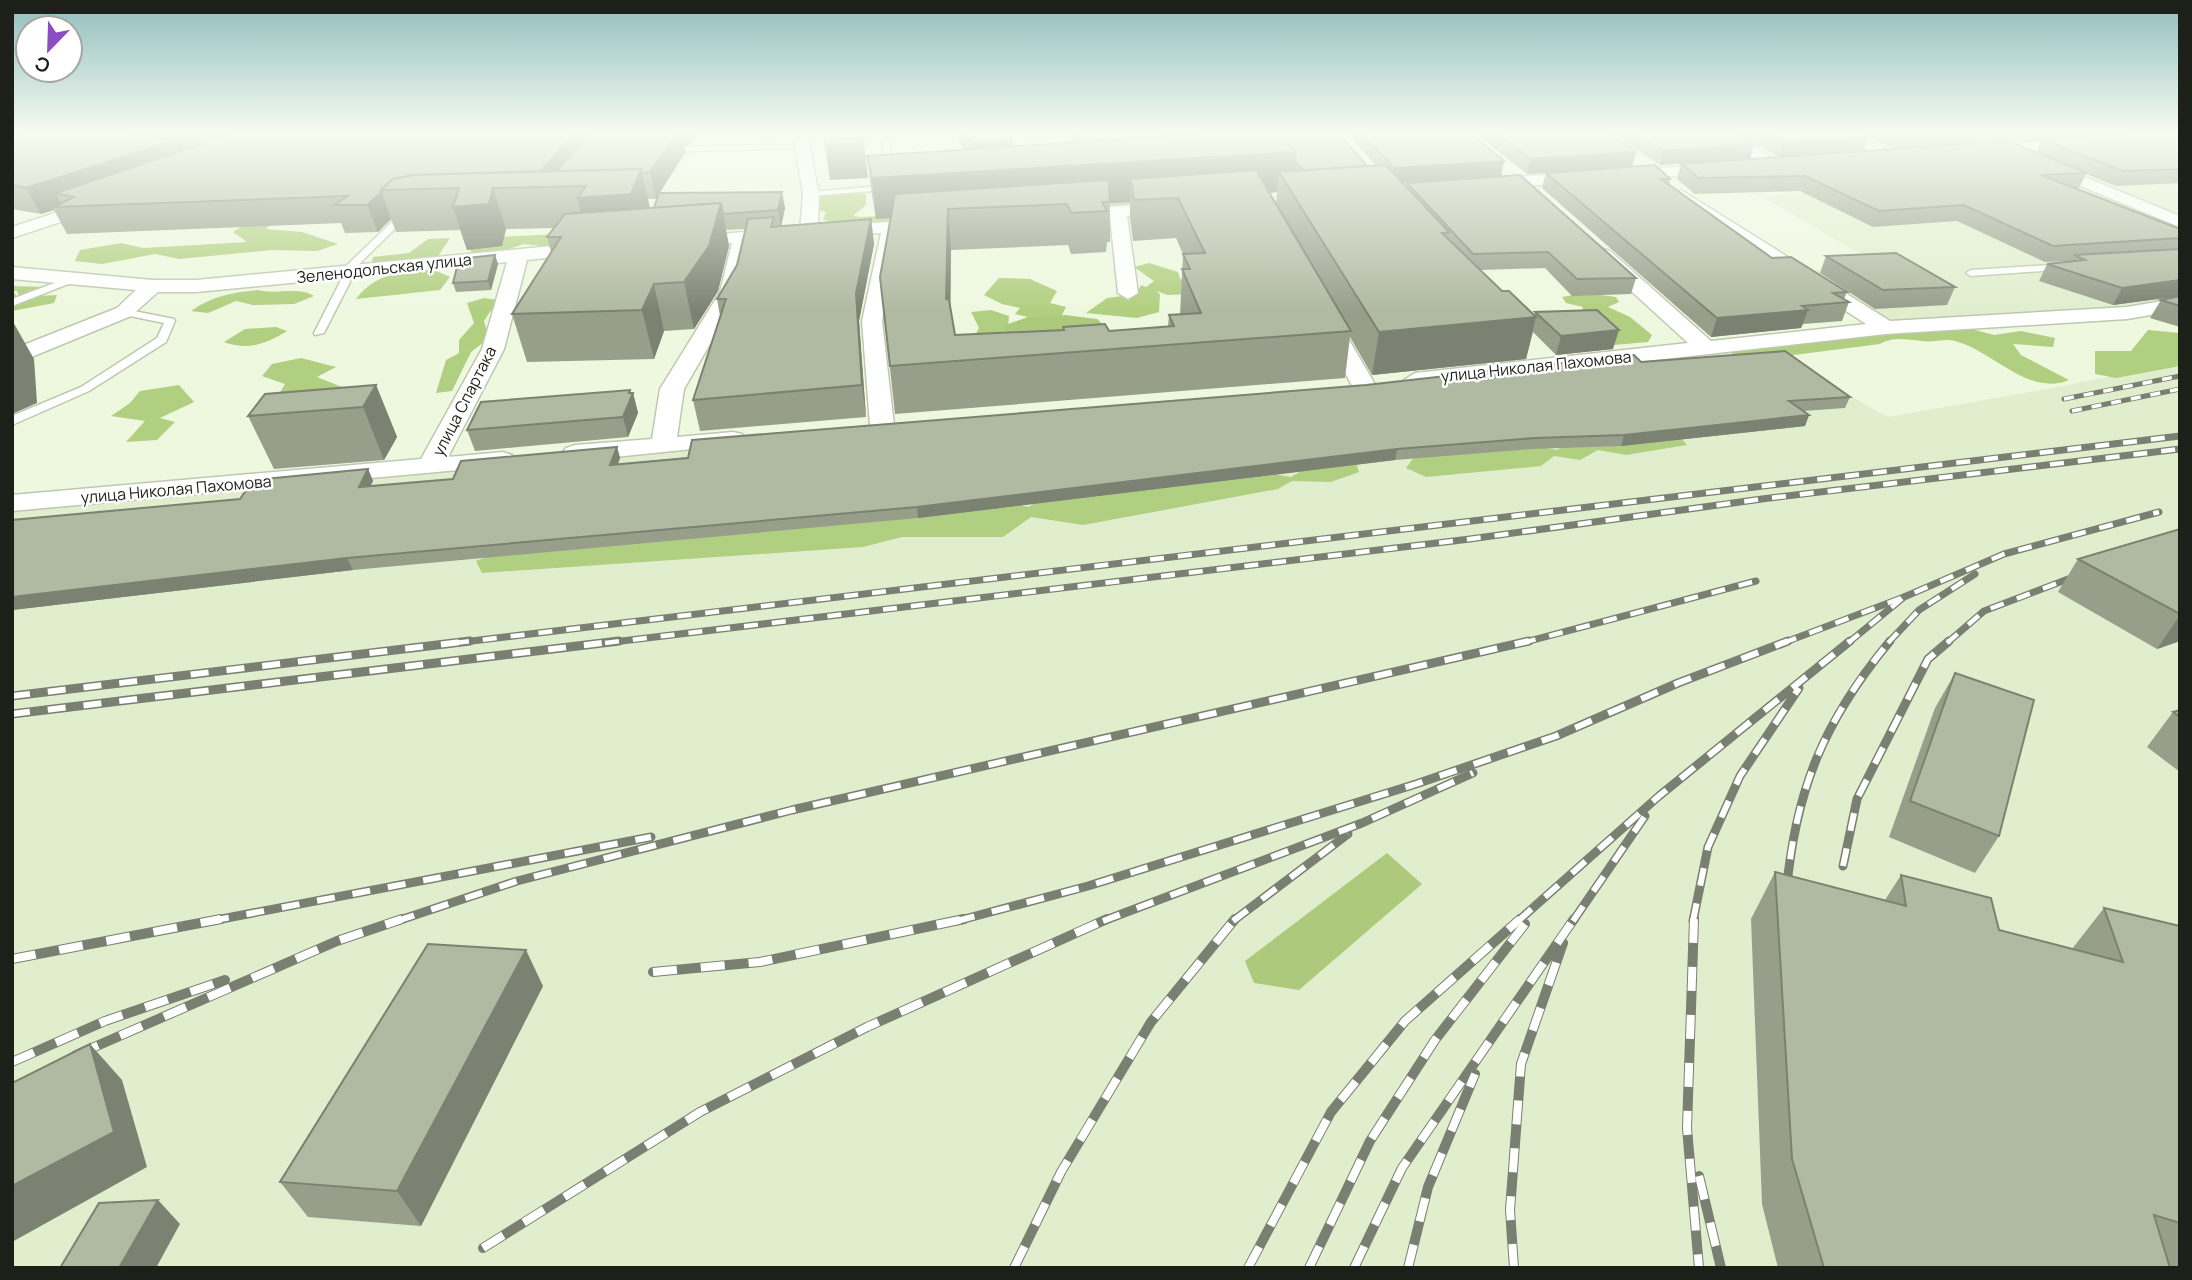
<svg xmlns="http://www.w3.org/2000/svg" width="2192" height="1280" font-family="Manrope,sans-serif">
<rect width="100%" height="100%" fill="#eef8df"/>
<g fill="#e1eece">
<polygon points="2180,171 2180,217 2078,177"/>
<polygon points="1809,192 2034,197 2094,193 2180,228 2180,298 2118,310 1902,323 1878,317 1806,271 1879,265 1763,197"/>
<polygon points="1765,348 1888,417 2053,388 2180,362 2180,1268 12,1268 12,511 1184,406 1388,392"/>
</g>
<g fill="#b1cf80">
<polygon points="841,193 866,194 866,205 853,216 862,217 1131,196 1140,207 924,223 888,221 863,227 823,220 826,212 817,210 815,197"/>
<polygon points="265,210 284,210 266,229 302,232 338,244 317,251 272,250 179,259 155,254 102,264 75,261 80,250 121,243 143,248 247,242 233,232"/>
<polygon points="557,234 557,248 524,244 494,254 472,254 469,247 499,237"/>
<polygon points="450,238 438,256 371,266 373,257 409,253 428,239"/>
<polygon points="1149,263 1178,272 1180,279 1205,282 1212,293 1168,295 1156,291 1160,294 1159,312 1137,318 1086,313 1107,298 1137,294 1141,285 1146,287 1154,281 1134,267"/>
<path d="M434 270 450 277 440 290 356 299C378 271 401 273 434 270Z"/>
<polygon points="999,278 1030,279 1057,291 1050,303 1066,307 1061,317 1032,318 1015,314 1020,308 1002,304 984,295"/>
<polygon points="12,286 47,287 19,296 17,291 13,291 17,297 57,295 54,303 12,311"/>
<path d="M258 290C276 295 298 286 314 296L294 304 253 305 236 301 208 313 191 311C212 296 233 292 258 290Z"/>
<polygon points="1585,293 1616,297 1619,302 1608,307 1630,317 1652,335 1648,342 1614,345 1580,316 1583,307 1566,303 1562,297"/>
<polygon points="484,298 498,300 484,321 489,338 471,352 452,391 436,393 446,360 459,353 459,340 474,323 467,303"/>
<polygon points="991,310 1009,316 1008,327 1028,337 971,342 979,328 971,312"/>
<path d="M276 327 287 331C266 344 247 351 224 342L245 329Z"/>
<path d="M1964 327 1994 335 2021 331 2055 338 2053 347 2013 344 2021 355 2069 380C2028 397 1992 350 1955 341 1945 338 1933 343 1922 341 1906 340 1895 336 1880 344L1755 360 1732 355 1734 349C1811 339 1887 332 1964 327Z"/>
<polygon points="2148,330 2180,333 2180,366 2116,378 2095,374 2095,351 2131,351"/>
<polygon points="301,358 336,367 317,377 347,389 273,404 285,384 262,376 272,364"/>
<polygon points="179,385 194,402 160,418 175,422 157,440 126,442 145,421 111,416 130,403 140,391"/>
<polygon points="1680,437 1687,445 1626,455 1598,450 1580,460 1554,456 1541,466 1426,477 1406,468 1414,457 1527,443 1556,450 1574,443"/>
<polygon points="1355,461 1359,472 1331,482 1292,481 1278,489 1083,525 1031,517 1003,537 902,537 863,547 482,573 476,561 505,550 1004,501 1029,507 1046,494 1263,472 1291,477 1316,462"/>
</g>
<g fill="#adca7c">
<polygon points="1065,315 1097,319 1111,332 1012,336 1002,326 1028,317"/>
<polygon points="1387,853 1422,884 1299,990 1254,983 1245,961"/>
</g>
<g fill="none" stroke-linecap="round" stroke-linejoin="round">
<defs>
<g id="service">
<polygon points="12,133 19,133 12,138"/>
<polygon points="879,133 887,133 896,176 889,174"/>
<polygon points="802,144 805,148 687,151 683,149 687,147"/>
<polygon points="892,185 895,185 895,189 811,196 807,194 811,192"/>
<polygon points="409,211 413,214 406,218 350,273 350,282 324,333 315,335 314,333 340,282 342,270 400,214"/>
<polygon points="2066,264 2071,267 2069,269 1971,276 1966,273 1971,270"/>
<polygon points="73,276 78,279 76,281 12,306 12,299"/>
<polygon points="124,309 174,319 175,321 166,342 89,391 12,425 12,416 81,387 157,338 164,323 120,314 120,310"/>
</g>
<g id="minor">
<polygon points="793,133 807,133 819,194 818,232 809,237 800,232 803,194"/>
<polygon points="1012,133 1026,133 1052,177 1050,180 1038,180"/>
<polygon points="1712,133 1730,133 1786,166 1784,169 1772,169"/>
<polygon points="1836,133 1855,133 1899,157 1891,162 1886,160"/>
<polygon points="2080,139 2087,143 2085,146 1978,155 1970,150 1978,145"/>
<polygon points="2043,160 2180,216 2180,227 2037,168 2037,162"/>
<polygon points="1721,164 1727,166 1727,172 1482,189 1474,184 1482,179"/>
<polygon points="1681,190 1890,321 2127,307 2180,298 2180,310 2127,319 1886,334 1415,387 1407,385 1404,380 1415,373 1688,343 1596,259 1594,255 1603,249 1610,251 1711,341 1866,324 1675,199 1673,195"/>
<polygon points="97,199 103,200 105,204 103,208 12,238 12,227"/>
<polygon points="1173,202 1182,207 1179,211 1127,216 1138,293 1128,299 1118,293 1110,217 1067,220 1058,215 1067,210"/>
<polygon points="932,219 941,224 938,228 893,232 897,236 882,321 894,425 891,430 873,430 870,425 862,321 881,233 830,236 821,231 830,226"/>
<polygon points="785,229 791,230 794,234 791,238 750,242 740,292 684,389 677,437 733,432 742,434 745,439 742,444 575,461 566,458 562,453 566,448 575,445 652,439 660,389 720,292 732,243 686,246 680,245 677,241 680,237"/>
<polygon points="593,242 602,248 600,252 527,260 504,349 448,457 503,452 512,455 516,460 512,465 12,511 12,495 421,459 482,349 507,262 196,292 158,292 131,316 29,358 21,356 18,351 21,346 117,308 136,290 12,279 12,267 153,280 196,280"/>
<polygon points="1328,315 1338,321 1376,386 1372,391 1356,391 1352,386 1318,321"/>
</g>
</defs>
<use href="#service" stroke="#bec8b0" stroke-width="3"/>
<use href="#minor" stroke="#bec8b0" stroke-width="3"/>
<use href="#service" fill="#fff" fill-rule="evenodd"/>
<use href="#minor" fill="#fff" fill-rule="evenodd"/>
<defs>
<g id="rail-far3">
<polyline points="2064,399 2180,376"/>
<polyline points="2072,411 2180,389"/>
</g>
<g id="rail-far2">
<polyline points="455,643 2180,436"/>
<polyline points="605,643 1470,539 1762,499 2180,449"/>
<polyline points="1522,643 1756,581"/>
<polyline points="1783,643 1904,597"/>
<polyline points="1848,643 1904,597 2004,554 2159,512"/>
<polyline points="1888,643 1919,610 1975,574"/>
<polyline points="1947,643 1984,611 2084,573"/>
</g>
<g id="rail-far1">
<polyline points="12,696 470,641"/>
<polyline points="12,714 619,641"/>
<polyline points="1843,866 1857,799 1928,659 1949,641"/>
<path d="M1786 895C1795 791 1823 722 1890 641"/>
<polyline points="211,921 651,837"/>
<polyline points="397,921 517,881 792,810 1529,641"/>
<polyline points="957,921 1088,886 1416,784 1556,736 1678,683 1788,641"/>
<polyline points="1103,921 1362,823 1473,773"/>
<polyline points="1233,921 1348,834"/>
<polyline points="1518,921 1659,796 1850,641"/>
<polyline points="1573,921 1645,816"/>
<polyline points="1693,921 1708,847 1740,776 1799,688"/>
</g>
<g id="rail">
<polyline points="1694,919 1687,1128 1699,1268"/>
<polyline points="12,959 221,919"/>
<polyline points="653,972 760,962 964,919"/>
<polyline points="76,1055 337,941 402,919"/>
<polyline points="12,1062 105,1021 225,980"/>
<polyline points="1699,1176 1721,1268"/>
<polyline points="483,1248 700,1112 867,1027 1107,919"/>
<polyline points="1014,1268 1061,1172 1151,1022 1235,919"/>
<polyline points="1248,1268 1331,1112 1405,1021 1520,919"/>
<polyline points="1309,1268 1370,1141 1435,1040 1525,924"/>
<polyline points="1354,1268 1402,1168 1574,919"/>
<polyline points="1408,1268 1428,1187 1475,1074"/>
<polyline points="1514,1268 1510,1210 1521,1064 1563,943"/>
</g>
</defs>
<use href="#rail-far3" stroke="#7a8071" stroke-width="5"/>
<use href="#rail-far2" stroke="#7a8071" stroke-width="7"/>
<use href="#rail-far1" stroke="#7a8071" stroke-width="9"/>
<use href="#rail" stroke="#7a8071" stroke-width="10"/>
<use href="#rail-far3" stroke="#fff" stroke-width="3.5" stroke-dasharray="10" stroke-linecap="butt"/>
<use href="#rail-far2" stroke="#fff" stroke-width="4.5" stroke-dasharray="14" stroke-linecap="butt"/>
<use href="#rail-far1" stroke="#fff" stroke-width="6" stroke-dasharray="18" stroke-linecap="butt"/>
<use href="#rail" stroke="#fff" stroke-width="8" stroke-dasharray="24" stroke-linecap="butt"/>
</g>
<g fill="#979f8b" fill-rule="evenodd">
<path d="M23 133H697L690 144 684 147 685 153 659 193 785 208 781 226 871 219 874 244 859 321 866 417 700 431 693 400 720 316 717 299 737 265 745 229 726 230 729 246 718 291 694 329 664 331 654 359 527 362 512 314 551 252 547 237 554 228 506 229 502 246 467 250 460 230 396 232 391 219 378 232 345 233 341 223 67 234 54 210 41 214 12 209V135H23ZM658 195 654 208H650L648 199H656Z"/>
<path d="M956 133H1008L1012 141 1013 146 1074 142 1068 133H1212L1367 166H1376L1347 133H1470L1504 161 1501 176 1402 183 1406 187 1407 183 1636 278 1631 294 1572 296 1545 268 1480 270 1502 291 1534 315 1535 312 1613 349 1556 355 1533 332 1526 359 1372 375 1350 337 1345 378 895 414 880 277 891 218 876 219 872 195 867 156 963 149ZM1277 192 1276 204 1269 193ZM1130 202V217L1133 241 1176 238 1183 254 1180 315H1169L1168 327 1109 331 1063 327V330L955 335 950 307 951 250 1068 245 1071 254 1106 252 1107 242H1110V203Z"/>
<polygon points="1475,133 1608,133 1632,167 1670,179 1669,185 1772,258 1847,292 1844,299 1849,302 1842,321 1803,324 1801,328 1711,337 1542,188 1546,173 1527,174"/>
<polygon points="1611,133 1735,133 1750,159 1660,165"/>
<path d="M1736 133H2180V183L2116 186 2086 174 2079 188H2075L2180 229V296L2113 305 2039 281 2047 264 2071 262V261L2045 262 1957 221 1873 227 1800 191 1695 194 1677 179 1681 164 1894 149 1868 137 1863 151 1779 157ZM2041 141 2036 153 2010 142Z"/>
<polygon points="495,255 498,264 491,290 456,292 453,283"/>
<polygon points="1826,256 1955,287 1947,305 1875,309 1820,273"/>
<polygon points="2180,296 2180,327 2150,318 2161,300"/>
<polygon points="1641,362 1850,397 1845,408 1803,411 1809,415 1805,426 1621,446 1532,449 1395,460 918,518 353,570 12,610 12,520 240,499 368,469 373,481 370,486 453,479 617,447 620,458 618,464"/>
<polygon points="376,385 397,437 384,460 274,469 248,416"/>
<polygon points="631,393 633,393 638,413 628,437 475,451 467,430"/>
<polygon points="2180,529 2180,641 2157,649 2058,592 2078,559"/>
<polygon points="1955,673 1999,836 1975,873 1889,837 1935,708"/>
<polygon points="2180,710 2180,772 2147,747 2173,712"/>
<polygon points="1775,872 1885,900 1901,875 1999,930 2072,949 2104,908 2180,926 2180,1268 1778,1268 1762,1204 1751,919"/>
<polygon points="543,986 421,1226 308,1217 280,1182"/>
</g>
<g fill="#7b8271">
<polygon points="213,133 280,133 211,156 203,136"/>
<polygon points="574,133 594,133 566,175 537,175"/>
<polygon points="677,133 697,133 690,144 684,147 685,153 656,199 650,172"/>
<polygon points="1868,137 1863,151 1779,157 1783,143"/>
<polygon points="179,139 190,164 74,197 56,193 63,207 53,207 54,210 41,214 26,188"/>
<polygon points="1012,141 1014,170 1296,152 1292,191 1279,172 1277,192 1178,199 1131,179 1130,202 1110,203 1110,202 1102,202 1102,204 1067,206 1067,204 948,209 951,250 950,345 946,299 948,214 876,219 872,178 974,172 972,143"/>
<polygon points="864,143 868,178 830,180 825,145"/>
<polygon points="1754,144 1750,159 1660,165 1664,151"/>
<polygon points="1636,152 1632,167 1527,174 1530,159"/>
<polygon points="1504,161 1501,176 1392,183 1394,168"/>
<polygon points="641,169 650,209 588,240 577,198"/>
<polygon points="493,188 506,229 502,246 467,250 453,207"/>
<polygon points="382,192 391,219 378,232 367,205"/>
<polygon points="782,192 785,208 781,227 778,210"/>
<polygon points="721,203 729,246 718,291 694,329 684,282"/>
<polygon points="871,219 874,244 859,321 866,417 862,385 856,293"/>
<polygon points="495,255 498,264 491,290 488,281"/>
<polygon points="2180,268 2180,296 2113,305 2122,288"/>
<polygon points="654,284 664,331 654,359 642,310"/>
<polygon points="1808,310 1801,328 1711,337 1717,318"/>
<polygon points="1536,317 1526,359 1372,375 1379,332"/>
<polygon points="12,320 34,359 37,403 12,414"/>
<polygon points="1619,330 1613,349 1556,355 1561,336"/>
<polygon points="376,385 397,437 384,460 363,407"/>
<polygon points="630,390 632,396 633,393 638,413 628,437 623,417"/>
<polygon points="1809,415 1805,426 1621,446 1624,435"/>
<polygon points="617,447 620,458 613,476 610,465"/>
<polygon points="1397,449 1395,460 918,518 917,507"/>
<polygon points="368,469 373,481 364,499 359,487"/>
<polygon points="347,558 353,570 12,610 12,597"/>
<polygon points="2180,615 2180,641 2157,649"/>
<polygon points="526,950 543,986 421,1226 397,1191"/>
<polygon points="90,1044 122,1080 147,1167 12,1242 12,1186"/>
<polygon points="158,1200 180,1224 156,1268 119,1268"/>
</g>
<g fill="#b0b9a2" stroke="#7b8271" stroke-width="2">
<polygon points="46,133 116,133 179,139 26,188 12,185 12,135"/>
<polygon points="167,133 213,133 203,136"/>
<polygon points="234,133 574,133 541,171 414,175 393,179 381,190 382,192 367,205 334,205 348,196 53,207 74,197 56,193"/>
<polygon points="589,133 677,133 650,172 642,173 641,169 557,171"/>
<polygon points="824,133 862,133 864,143 825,145"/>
<polygon points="968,133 1008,133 1012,141 972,143"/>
<polygon points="1077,133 1212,133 1213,134 1082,142"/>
<polygon points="1221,133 1276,133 1296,152 872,178 867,156"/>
<polygon points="1276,133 1338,133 1367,166 1304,171 1295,162 1296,152"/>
<polygon points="1361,133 1470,133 1504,161 1394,168"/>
<polygon points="1496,133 1608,133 1636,152 1530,159"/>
<polygon points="1636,133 1735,133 1754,144 1664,151"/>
<polygon points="1765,133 1862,133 1868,137 1783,143"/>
<polygon points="1895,133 1933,133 1899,135"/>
<polygon points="2154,133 2180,133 2180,169 2123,171 2042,139"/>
<polygon points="2008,141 2087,173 2041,175 2180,229 2180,238 2053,246 1964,205 1879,211 1805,176 1699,178 1681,164"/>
<polygon points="1386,165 1449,232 1442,233 1502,291 1509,291 1536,317 1379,332 1279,172"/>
<polygon points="1655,165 1670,179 1661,179 1772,258 1791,257 1847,292 1833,293 1849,302 1802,306 1808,310 1717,318 1546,173"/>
<polygon points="641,169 631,194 577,198 586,186 493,188 489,204 453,207 459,188 381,190 393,179 414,175"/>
<polygon points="1256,170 1351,331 890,366 880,277 895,194 1108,180 1110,202 1102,202 1107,211 1071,213 1067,204 948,209 946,299 949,300 955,335 1064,330 1063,327 1105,324 1109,331 1174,326 1169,315 1201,313 1182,269 1190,269 1183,254 1205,253 1178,198 1134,200 1131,179"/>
<polygon points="1520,175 1636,278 1577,279 1548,252 1473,254 1407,183"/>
<polygon points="782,192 778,210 723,214 721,203 654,208 659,193"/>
<polygon points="721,203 709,246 684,282 654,284 642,310 512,314 561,237 547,237 565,214"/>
<polygon points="774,217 771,227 871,219 856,293 862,385 693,400 726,299 717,299 737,265 748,219"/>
<polygon points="2180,249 2180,280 2122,288 2047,264 2085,260 2074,255"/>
<polygon points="1896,253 1955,287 1883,290 1826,256"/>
<polygon points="495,255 488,281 453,283 459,259"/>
<polygon points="2180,296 2180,306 2161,300"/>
<polygon points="1597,310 1619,330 1561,336 1535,312"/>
<polygon points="1785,351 1850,397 1789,401 1809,415 1624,435 1535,438 1397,449 917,507 347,558 12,597 12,520 240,499 253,480 368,469 359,487 453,479 461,461 617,447 610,465 688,458 692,440 1366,385 1634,355 1641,362"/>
<polygon points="376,385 363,407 248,416 265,394"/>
<polygon points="630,390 629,393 633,393 623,417 467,430 481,402"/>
<polygon points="2180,529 2180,614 2078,559"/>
<polygon points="1955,673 2034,700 1999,836 1910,801"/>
<polygon points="2180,710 2180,717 2173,712"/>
<polygon points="1775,872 1906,906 1901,875 1991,898 1999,930 2123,962 2104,908 2180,926 2180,1223 2154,1215 2170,1268 1824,1268 1792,1159"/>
<polygon points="428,944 526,950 397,1191 280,1182"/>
<polygon points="90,1044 114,1132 12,1186 12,1083"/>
<polygon points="158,1200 119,1268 60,1268 99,1203"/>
</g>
<linearGradient id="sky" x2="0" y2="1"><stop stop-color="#90bdbd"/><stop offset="0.43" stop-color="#f7fcf1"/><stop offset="1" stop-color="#f7fcf1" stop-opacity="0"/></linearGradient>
<rect width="2192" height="312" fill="url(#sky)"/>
<g text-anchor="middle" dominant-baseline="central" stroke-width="5" stroke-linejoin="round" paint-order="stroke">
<g font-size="16" fill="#1d2018" stroke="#fff">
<text transform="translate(384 268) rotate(-6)">Зеленодольская улица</text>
<text transform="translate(1536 366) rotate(-6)">улица Николая Пахомова</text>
<text transform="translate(464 401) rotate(-63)">улица Спартака</text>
<text transform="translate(176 489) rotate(-5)">улица Николая Пахомова</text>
</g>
</g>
<rect width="2192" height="1280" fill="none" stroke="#1d2018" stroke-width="28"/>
<g transform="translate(49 49) rotate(203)"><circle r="33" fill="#ffffff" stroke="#a5a6a3" stroke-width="2"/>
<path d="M0-5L12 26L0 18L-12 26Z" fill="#8b4dc3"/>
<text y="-10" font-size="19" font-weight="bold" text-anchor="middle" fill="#1d2018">С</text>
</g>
</svg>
